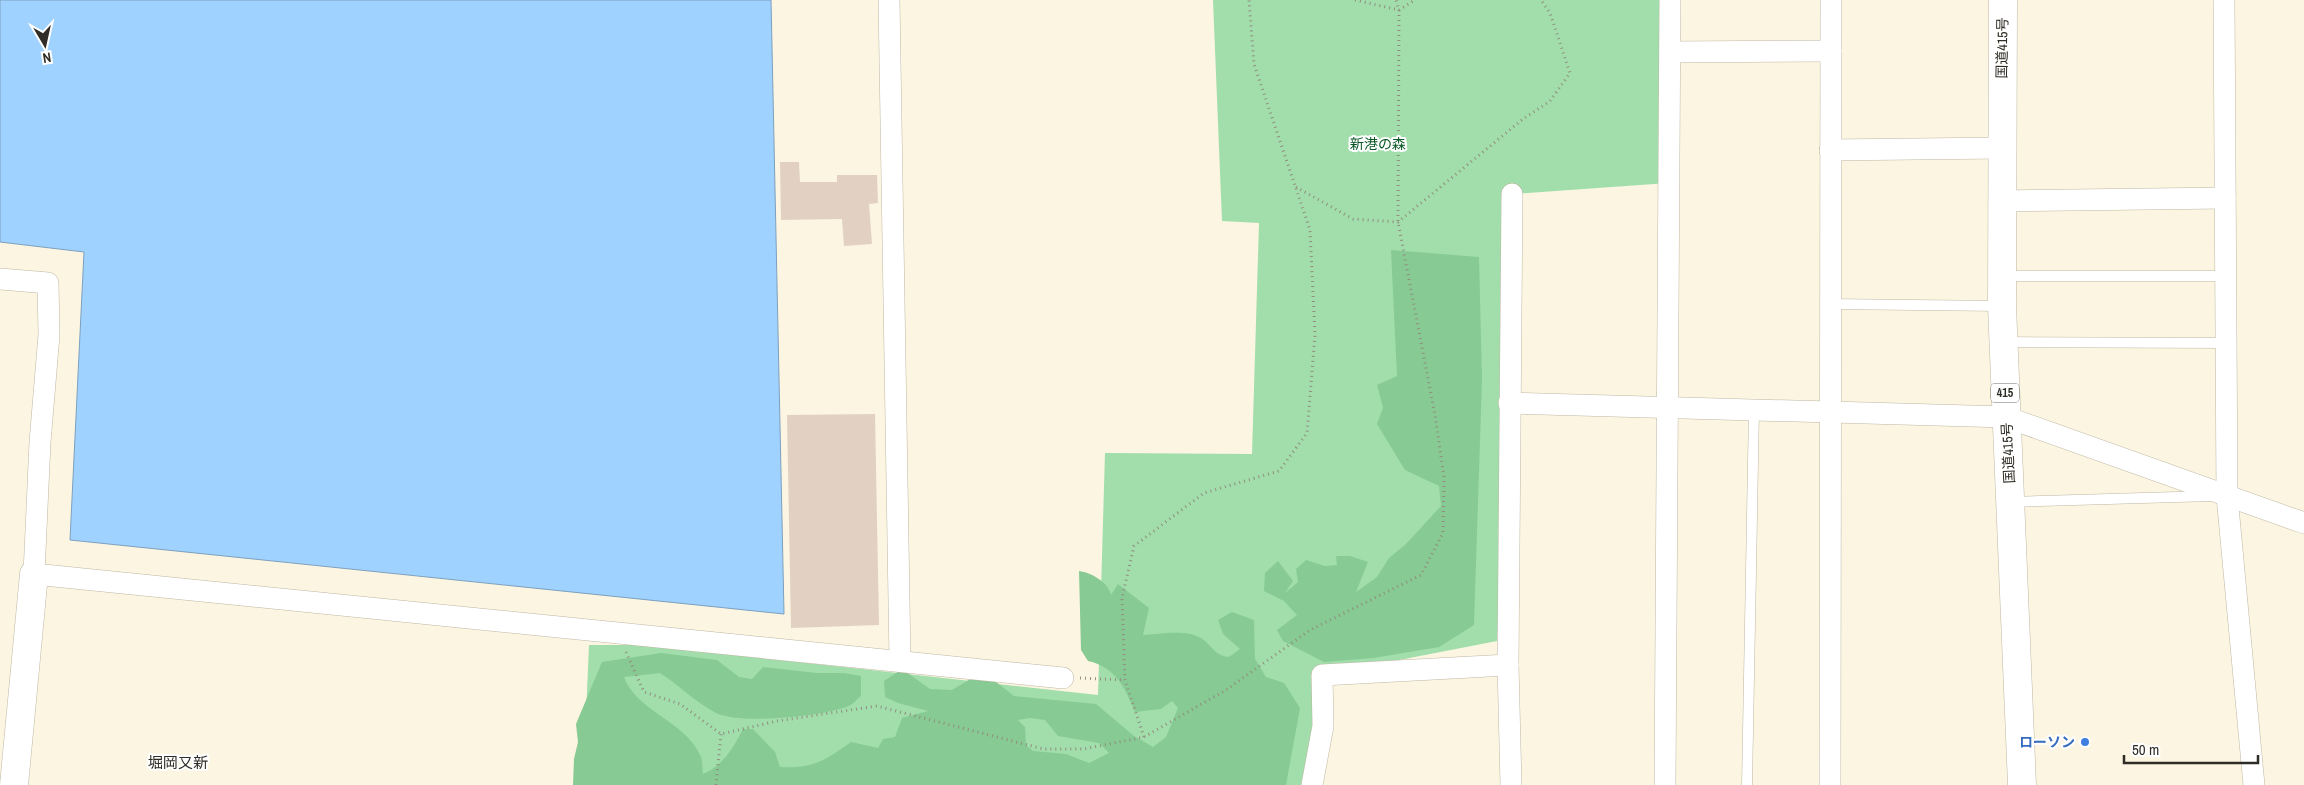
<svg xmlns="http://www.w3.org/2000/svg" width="2304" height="785" font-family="'Archivo Narrow','Noto Sans JP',sans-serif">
<rect width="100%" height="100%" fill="#fbf5e1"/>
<polygon fill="#a1deab" points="1213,0 1668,0 1668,183 1512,194 1509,403 1497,641 1322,675 1313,785 583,785 589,645 644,645 1098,695 1105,453 1252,454 1259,223 1222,221"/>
<g fill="#87ca93" fill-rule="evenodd">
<polygon points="1391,250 1479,257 1482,379 1474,625 1439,647 1373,658 1324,662 1283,641 1277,630 1297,615 1284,601 1264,591 1265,573 1278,561 1293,581 1285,593 1298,582 1296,569 1306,560 1325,566 1337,565 1336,556 1350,556 1368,562 1356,592 1377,577 1389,558 1406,544 1441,506 1439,486 1405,470 1377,424 1383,408 1377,385 1397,376"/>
<path d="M1079 571C1092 573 1108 582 1111 595L1118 584 1149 608 1143 635C1160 634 1186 629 1201 638 1213 646 1215 656 1229 657L1240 649 1223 634 1218 620 1232 612 1254 620 1255 659 1266 677 1284 683 1300 708 1286 785H573L574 759 578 742 576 724 602 662 661 653 717 660 739 677 752 679 763 667 817 673H844L861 676V696C857 699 853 704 849 706 825 716 740 725 716 713 695 702 679 685 660 673L624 677C637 712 684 720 700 755 703 760 702 768 703 774 724 765 733 748 743 729H753L775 752 780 767C813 769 826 760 851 742L878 748 883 739 895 737 902 718 928 711 898 703 885 697 884 681 902 669 930 689 952 690 972 678H991L1014 696 1096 704 1134 736 1153 747 1166 737 1178 708 1172 701 1161 709 1135 712C1125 688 1116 667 1088 661L1081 650ZM1030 718 1045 720 1058 736 1099 743 1109 753 1089 763 1066 754 1033 751 1026 745 1025 727 1018 720Z"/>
</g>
<polygon fill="#9fd2ff" stroke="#7da0be" points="0,0 771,0 784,614 70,540 84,252 0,242"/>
<g fill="#e2d1c3">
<polygon points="780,162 799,162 800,182 837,182 837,175 877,175 878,203 869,204 872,244 844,246 842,219 781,220"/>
<polygon points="875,414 879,625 791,628 787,415"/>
</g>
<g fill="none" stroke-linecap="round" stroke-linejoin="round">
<defs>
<g id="lane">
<polyline points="2004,276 2226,276"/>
<polyline points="1829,304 2001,306"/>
<polyline points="2004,342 2226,343"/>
<polyline points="2011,502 2211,496"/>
<polyline points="1747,785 1754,409"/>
</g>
<g id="street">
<polyline points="889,0 900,661"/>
<polyline points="2224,0 2227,496 2254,785"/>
<polyline points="1670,52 1831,51"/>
<polyline points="1830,150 2001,148"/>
<polyline points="2001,201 2225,198"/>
<polyline points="0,279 48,283 49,335 40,442 34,574 1063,678"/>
<polyline points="1509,403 2006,417 2304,523"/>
<polyline points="1312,785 1323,726 1322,675 1508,665"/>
<polyline points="1511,785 1508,665 1512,194"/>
<polyline points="1665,785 1670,0"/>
<polyline points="1830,785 1831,0"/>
</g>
<polyline id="secondary" points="14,785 34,574"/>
<polyline id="highway" points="2003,0 2002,306 2022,785"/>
</defs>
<use href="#lane" stroke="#beb7a5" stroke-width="11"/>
<use href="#street" stroke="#beb7a5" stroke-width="22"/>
<use href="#secondary" stroke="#beb7a5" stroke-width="29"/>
<use href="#highway" stroke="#beb7a5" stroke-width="29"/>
<g stroke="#918d80" stroke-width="3" stroke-dasharray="1 4" stroke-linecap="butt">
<polyline points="1355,0 1399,10 1415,0"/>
<polyline points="1296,187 1353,219 1398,222 1523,119 1550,101 1570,73 1550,13 1541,0"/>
<polyline points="626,652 644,692 680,704 721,734 777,721 877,706 1043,749 1084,749 1144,737 1226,690 1310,630 1421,575 1443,533 1444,477 1435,415 1398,222 1399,10 1396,0"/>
<polyline points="1080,678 1125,680"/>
<polyline points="1144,737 1125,680 1122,598 1134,546 1204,493 1279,471 1307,433 1315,335 1310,230 1254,64 1249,0"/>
<polyline points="716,785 721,734"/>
</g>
<use href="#lane" stroke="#fff" stroke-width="10"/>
<use href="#street" stroke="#fff" stroke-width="21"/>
<use href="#secondary" stroke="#fff" stroke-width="28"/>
<use href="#highway" stroke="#fff" stroke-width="28"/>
</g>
<circle fill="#3f7fe0" stroke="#fff" stroke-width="2" cx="2085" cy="742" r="5"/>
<g text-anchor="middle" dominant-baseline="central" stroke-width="4" stroke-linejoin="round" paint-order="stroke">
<rect fill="#fff" stroke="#6d6b66" stroke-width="1" x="1991" y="383.5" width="28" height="19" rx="4"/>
<g font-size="12" font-weight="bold" fill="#2f2c25">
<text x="2005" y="393">415</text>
</g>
<g font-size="14" fill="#2f2c25" stroke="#fff">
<text transform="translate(2002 48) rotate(-89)">国道415号</text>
<text transform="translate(2008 453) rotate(-93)">国道415号</text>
</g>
<g font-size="14" fill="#075523" stroke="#fff">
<text x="1378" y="144">新港の森</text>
</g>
<g font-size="14" font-weight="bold" fill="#366cbe" stroke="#fff" text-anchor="end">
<text x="2075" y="742">ローソン</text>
</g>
<g font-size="15" fill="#2f2c25" stroke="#fff">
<text x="178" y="762">堀岡又新</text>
</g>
</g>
<g transform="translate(45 45) rotate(171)" stroke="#ffffff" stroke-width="4" paint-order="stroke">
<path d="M0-4L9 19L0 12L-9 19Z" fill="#2f2c25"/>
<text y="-8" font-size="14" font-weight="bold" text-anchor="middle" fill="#2f2c25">N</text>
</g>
<path d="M2124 755v8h134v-8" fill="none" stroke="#2f2c25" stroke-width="2.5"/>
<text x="2132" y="755" font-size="15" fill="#2f2c25" stroke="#ffffff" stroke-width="4" paint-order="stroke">50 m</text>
</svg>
